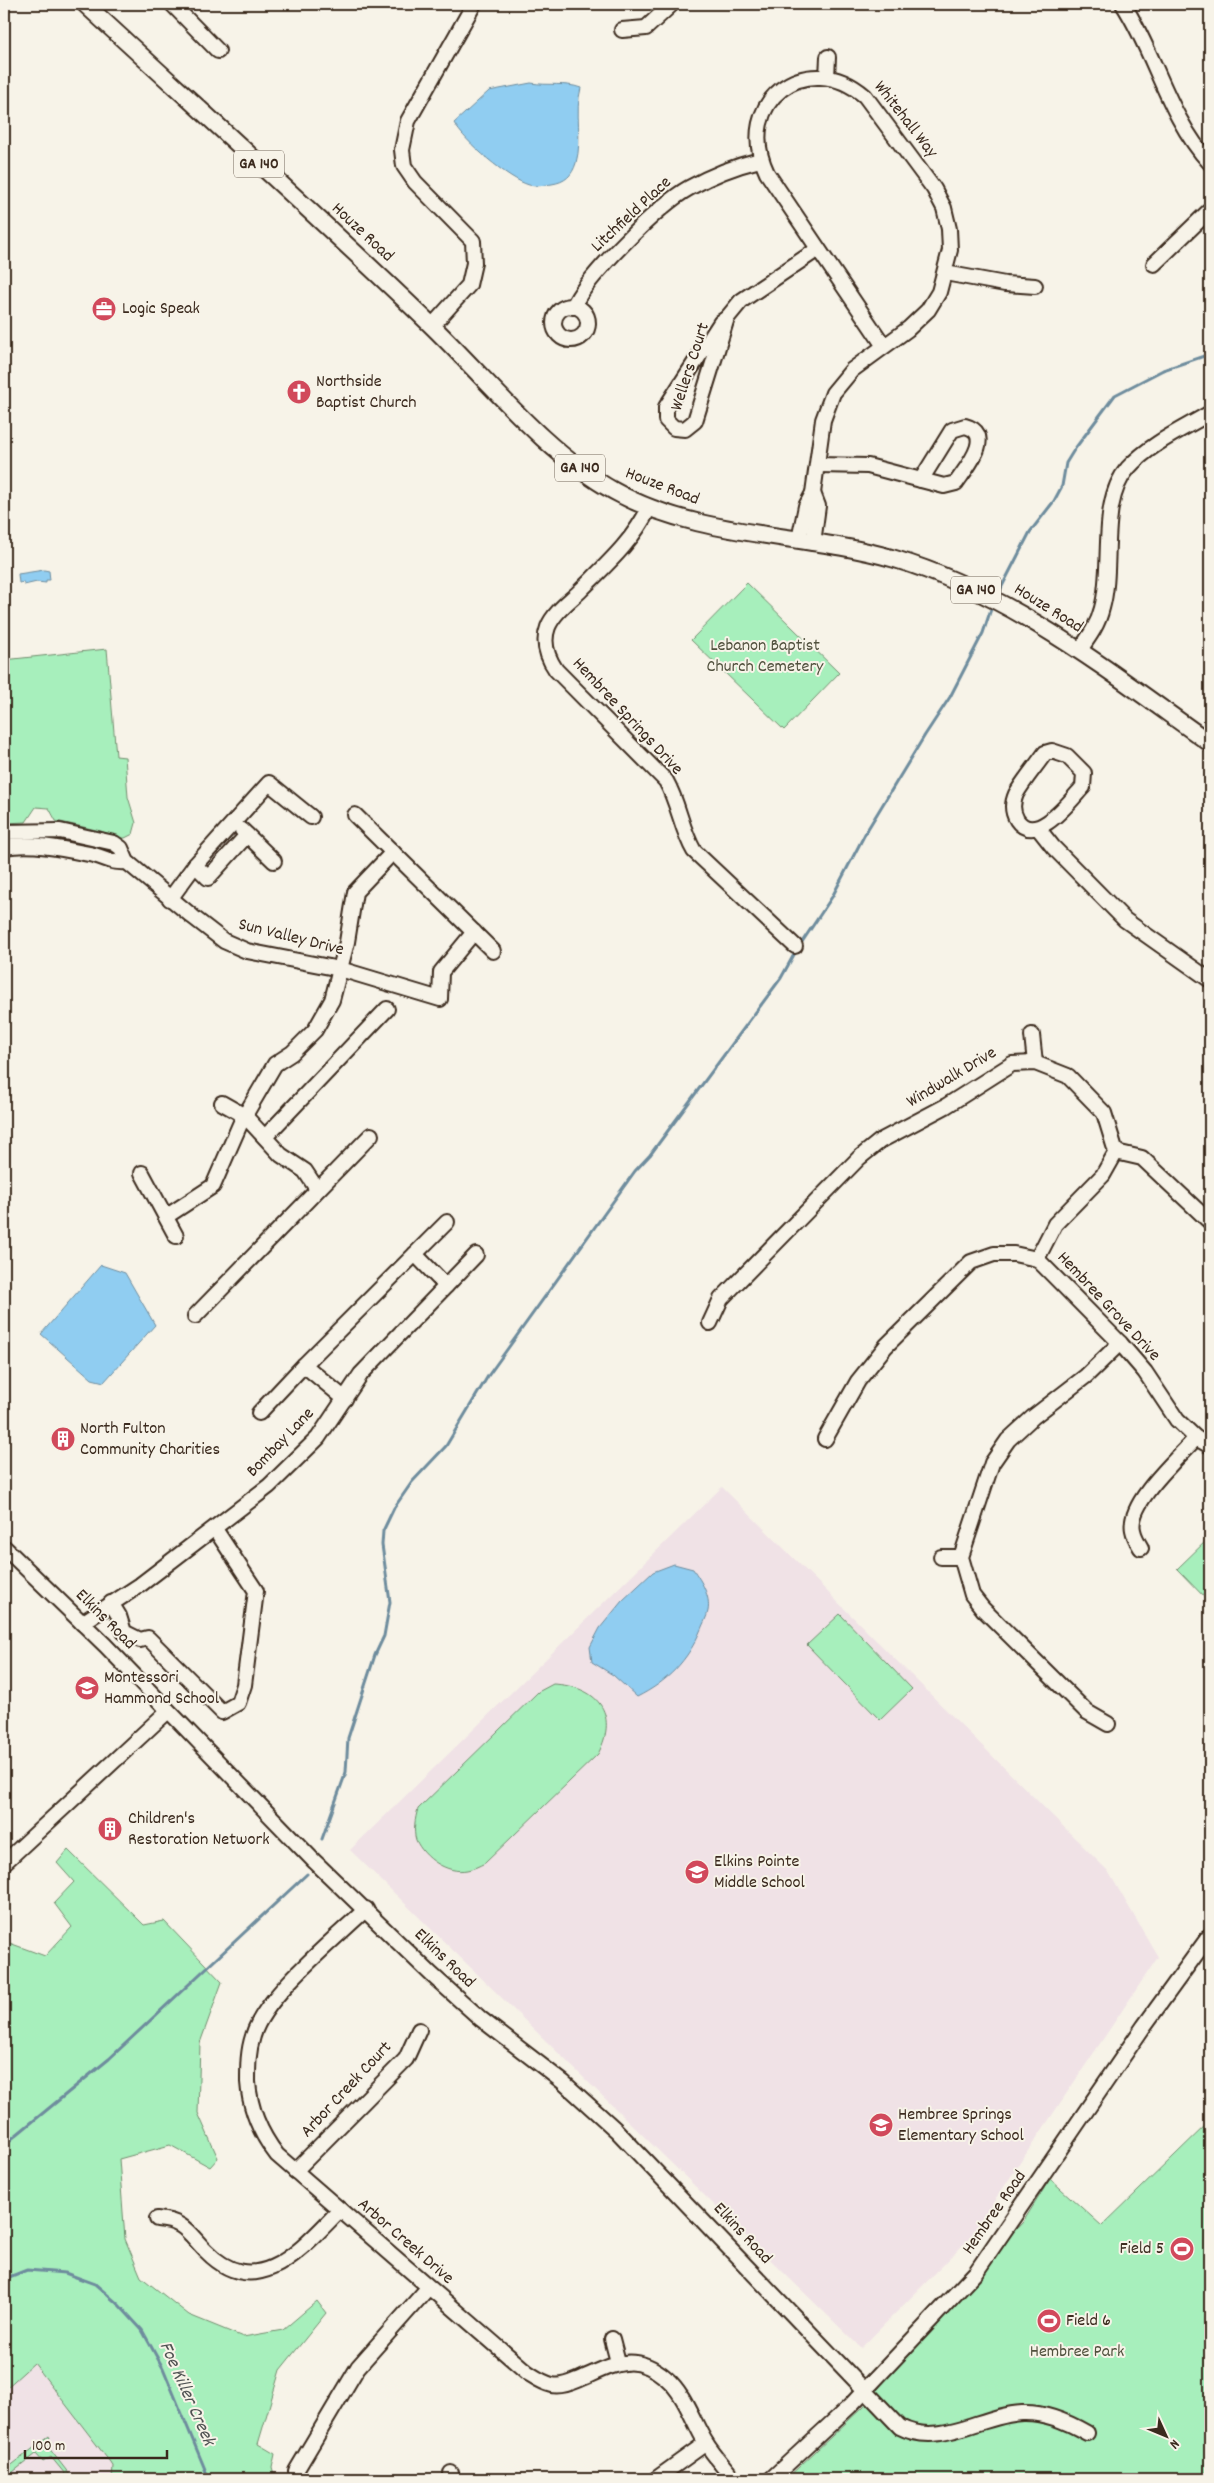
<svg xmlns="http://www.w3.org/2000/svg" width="1214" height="2483" font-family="Dekko,sans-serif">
<rect width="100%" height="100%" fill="#f7f3e8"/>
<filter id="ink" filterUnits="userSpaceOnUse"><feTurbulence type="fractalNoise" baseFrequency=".02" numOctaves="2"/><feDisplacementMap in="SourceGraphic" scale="10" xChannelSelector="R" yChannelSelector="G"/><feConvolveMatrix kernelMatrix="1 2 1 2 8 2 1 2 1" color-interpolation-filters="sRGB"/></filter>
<g filter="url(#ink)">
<g fill="#f0e2e6">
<polygon points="722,1487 1108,1871 1158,1957 969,2239 861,2348 350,1850"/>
<polygon points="38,2334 133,2479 4,2479 4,2361"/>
</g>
<g fill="#a7efbc" stroke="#718c6d">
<polygon points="747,583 839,673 784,730 691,640"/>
<polygon points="107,649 116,756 125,757 128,797 136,823 133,834 125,838 118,838 101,831 56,821 49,808 36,807 26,822 4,823 4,660"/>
<polygon points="1210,1537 1210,1603 1177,1569"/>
<polygon points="840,1614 912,1689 880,1720 807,1645"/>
<path d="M553 1684C596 1686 620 1712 598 1754L485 1863C479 1866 473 1869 467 1870 447 1874 424 1858 416 1840 413 1831 415 1818 418 1809L538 1692Z"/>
<polygon points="68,1850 144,1925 164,1921 222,1982 200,2043 198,2113 218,2158 210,2167 170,2145 119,2159 125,2239 141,2277 189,2315 243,2337 283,2330 317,2301 326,2313 280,2370 258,2444 275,2454 272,2468 275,2479 112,2479 113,2466 34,2363 4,2390 4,1941 45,1956 72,1927 54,1903 74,1882 57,1863"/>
<polygon points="1210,2121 1210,2479 786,2479 864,2406 958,2290 1023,2222 1050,2179 1102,2226"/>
<polygon points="49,2436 50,2438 45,2443 73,2479 59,2479 65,2474 51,2457 43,2462 36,2454 4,2479 4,2471"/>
</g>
<g fill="#90cdf1" stroke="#6e8c9d">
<path d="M531 83C548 86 565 82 581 88 574 113 583 138 576 163 572 176 565 182 552 184 545 185 536 187 529 185 508 179 465 142 454 123L489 91Z"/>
<polygon points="44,570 49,571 50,580 46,580 46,583 37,582 24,585 24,582 19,583 18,574"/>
<polygon points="101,1265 125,1273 155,1325 104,1382 92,1379 41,1334"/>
<path d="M674 1564 693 1569C701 1581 711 1596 708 1611 707 1617 703 1624 701 1629 688 1661 667 1682 637 1697L613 1675 592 1662 590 1647 600 1628 622 1601 653 1572Z"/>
</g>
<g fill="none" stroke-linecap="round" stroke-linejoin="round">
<g stroke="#6e8c9d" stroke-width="3">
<polyline points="997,596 1030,532 1054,501 1062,486 1066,463 1074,450 1115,395 1163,370 1210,354"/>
<polyline points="800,945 832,897 866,832 925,735 950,697 983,633 992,606"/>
<polyline points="322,1839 346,1772 348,1738 375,1655 384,1636 390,1602 382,1545 383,1531 394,1508 412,1482 446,1446 488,1376 635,1171 650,1155 781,978 796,951"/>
<polyline points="4,2145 109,2059 307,1874"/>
<polyline points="4,2279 27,2270 65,2273 95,2284 119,2305 142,2330 163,2368 209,2479"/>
</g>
<defs>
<g id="minor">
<polyline points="172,4 218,51"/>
<path d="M1123 4C1156 55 1168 117 1210 163"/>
<polyline points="622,30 646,28 672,4"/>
<polyline points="827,77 828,57"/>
<polyline points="1154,264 1210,210"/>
<polyline points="945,273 1005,284 1035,286"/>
<circle cx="571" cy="323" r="17"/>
<path d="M573 307C586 277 660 204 689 188 712 175 735 166 760 160"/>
<polygon points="727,318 695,421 685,429 674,428 666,420 666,407 721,322"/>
<polyline points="727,318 741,301 818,249"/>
<polyline points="432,326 469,285 474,263 473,241 415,182 404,166 402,150 408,121 474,4"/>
<path d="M965 426C996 434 966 468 956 483L944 486 921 480 952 430Z"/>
<polyline points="818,465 868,466 921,480"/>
<polyline points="813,493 818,506 813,543"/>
<path d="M649 508C633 541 607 564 581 590 570 601 554 612 548 627 542 643 547 657 556 670L666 781C679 804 681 829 694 851L795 946"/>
<path d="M799 540 806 506 813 493 823 420 833 393 852 370 908 329 928 310 939 292 950 250 949 229 944 208 934 189 865 96C807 46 733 102 767 173L884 346"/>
<path d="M1079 651C1089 637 1098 625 1102 608 1114 566 1098 502 1128 468 1150 444 1183 429 1210 413"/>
<path d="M1052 751 1067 756 1084 773 1083 787C1070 801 1036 847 1017 820 1012 812 1012 803 1016 794 1024 780 1036 766 1045 753Z"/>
<polyline points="355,815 493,951"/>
<polyline points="1038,828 1053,847 1125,920 1210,980"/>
<polyline points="242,830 274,861"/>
<polyline points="4,832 60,831 114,843 121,848 127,862 193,917 224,941 247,951 340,969 440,999 441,972 474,932"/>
<path d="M4 847C34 842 64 849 94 855 109 859 110 863 127 862"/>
<polyline points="195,865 208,878 247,835"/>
<polyline points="170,899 195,865 269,783 311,817"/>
<polyline points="1032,1035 1035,1063"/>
<polyline points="222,1103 245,1116 281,1155 305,1171 317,1189"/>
<polyline points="265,1137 387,1009"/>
<polyline points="1116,1152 1142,1158 1210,1222"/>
<polyline points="142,1173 176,1236"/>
<polyline points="167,1216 213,1186 241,1122 275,1064 292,1053 315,1030 332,1000 347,942 355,892 393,852"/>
<polyline points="415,1254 446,1286"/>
<polyline points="195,1316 371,1135"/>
<polyline points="710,1323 721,1299 859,1158 880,1141 946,1106 1012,1064 1035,1063 1068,1076 1104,1113 1116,1152 1103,1175 1055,1224 1037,1259"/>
<polyline points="304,1365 447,1222"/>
<polyline points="259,1413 304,1365 345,1399"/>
<polyline points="825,1439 858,1381 886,1346 971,1262 994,1254 1014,1254 1037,1259 1120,1343 1145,1372 1177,1420 1196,1438 1210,1446"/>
<path d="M4 1547 105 1645 313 1860 432 1975 481 2019 563 2082 616 2130 900 2427C940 2448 981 2415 1022 2413 1044 2412 1068 2422 1087 2433"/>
<path d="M1141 1548C1138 1543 1134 1536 1133 1530 1127 1503 1178 1458 1196 1438"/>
<polyline points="941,1557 961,1557"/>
<polyline points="111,1603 119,1616 124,1632 140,1640 148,1638 222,1712 238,1703 244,1685 256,1591 215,1529"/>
<polyline points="82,1623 140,1585 269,1486 318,1438 361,1374 476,1255"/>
<polyline points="1108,1724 1087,1712 983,1609 972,1595 961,1557 992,1463 1008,1440 1033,1417 1086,1376 1120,1343"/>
<polyline points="4,1863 168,1711"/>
<path d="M366 1909C335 1939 264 1996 253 2036 248 2051 248 2066 248 2082 250 2110 260 2133 277 2155L528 2373C536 2378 543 2383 552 2385 560 2387 571 2383 578 2380 611 2366 633 2350 666 2378 685 2394 693 2422 706 2443 714 2456 725 2467 734 2479"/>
<polyline points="295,2171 406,2059 419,2030"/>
<path d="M157 2219C185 2221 188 2233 206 2251 258 2304 303 2247 340 2210"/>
<polyline points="612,2339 618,2362"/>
<polyline points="296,2471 358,2367 428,2288"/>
<polyline points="451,2479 451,2473"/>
<polyline points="656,2479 706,2443"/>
<polyline points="771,2479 850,2406 976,2272 1144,2026 1210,1935"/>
</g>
<path id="major" d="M85 4C200 110 317 215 430 324 487 379 545 453 614 491 700 539 802 532 895 559 1013 594 1111 673 1210 743"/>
</defs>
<use href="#minor" stroke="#3b2a1e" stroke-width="18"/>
<use href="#major" stroke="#3b2a1e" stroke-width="20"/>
<use href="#minor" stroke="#f7f3e8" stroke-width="14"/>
<use href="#major" stroke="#f7f3e8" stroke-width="16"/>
</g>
</g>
<defs>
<symbol id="office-disc" viewBox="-11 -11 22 22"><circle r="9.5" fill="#d1495b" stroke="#f7f3e8"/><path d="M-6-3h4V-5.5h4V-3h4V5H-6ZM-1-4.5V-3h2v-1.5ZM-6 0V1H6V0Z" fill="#fff"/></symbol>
<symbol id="church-disc" viewBox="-11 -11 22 22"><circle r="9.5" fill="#d1495b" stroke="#f7f3e8"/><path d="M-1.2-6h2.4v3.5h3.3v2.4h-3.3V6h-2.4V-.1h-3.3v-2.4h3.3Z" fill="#fff"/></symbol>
<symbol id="building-disc" viewBox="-11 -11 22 22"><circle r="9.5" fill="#d1495b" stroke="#f7f3e8"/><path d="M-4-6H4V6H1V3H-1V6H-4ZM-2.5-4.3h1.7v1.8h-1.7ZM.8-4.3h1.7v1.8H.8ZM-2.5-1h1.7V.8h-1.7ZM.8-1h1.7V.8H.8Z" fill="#fff"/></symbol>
<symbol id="school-disc" viewBox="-11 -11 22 22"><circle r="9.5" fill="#d1495b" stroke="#f7f3e8"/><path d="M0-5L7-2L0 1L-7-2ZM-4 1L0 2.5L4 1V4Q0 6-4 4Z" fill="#fff"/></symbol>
<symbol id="stadium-disc" viewBox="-11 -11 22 22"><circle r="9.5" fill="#d1495b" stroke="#f7f3e8"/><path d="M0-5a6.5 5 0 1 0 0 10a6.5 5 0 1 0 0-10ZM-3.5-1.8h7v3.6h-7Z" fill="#fff"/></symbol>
</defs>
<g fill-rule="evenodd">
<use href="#office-disc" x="90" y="295" width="28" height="28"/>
<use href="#church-disc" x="285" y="378" width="28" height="28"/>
<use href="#building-disc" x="49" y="1425" width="28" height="28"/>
<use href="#school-disc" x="73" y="1674" width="28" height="28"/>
<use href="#building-disc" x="96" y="1815" width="28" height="28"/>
<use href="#school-disc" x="683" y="1858" width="28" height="28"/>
<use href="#school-disc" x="867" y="2111" width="28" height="28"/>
<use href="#stadium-disc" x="1168" y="2235" width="28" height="28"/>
<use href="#stadium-disc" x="1035" y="2307" width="28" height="28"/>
</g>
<g text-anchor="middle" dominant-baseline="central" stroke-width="4" stroke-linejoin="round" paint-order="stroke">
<g fill="#f7f3e8" stroke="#73665b" stroke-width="1">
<rect x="234" y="150.5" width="50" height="27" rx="4"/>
<rect x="555" y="454.5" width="50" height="27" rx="4"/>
<rect x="951" y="576.5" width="50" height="27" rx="4"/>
</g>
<g font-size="16" font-weight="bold" fill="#3b2a1e">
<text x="259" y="164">GA 140</text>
<text x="580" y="468">GA 140</text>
<text x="976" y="590">GA 140</text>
</g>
<g font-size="18" fill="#3b2a1e" stroke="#f7f3e8">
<text transform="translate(905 120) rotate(52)">Whitehall Way</text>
<text transform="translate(632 215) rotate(-43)">Litchfield Place</text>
<text transform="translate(362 233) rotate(43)">Houze Road</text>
<text transform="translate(691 367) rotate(-72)">Wellers Court</text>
<text transform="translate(662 487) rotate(21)">Houze Road</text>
<text transform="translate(1048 609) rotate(32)">Houze Road</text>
<text transform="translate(627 717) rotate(47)">Hembree Springs Drive</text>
<text transform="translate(291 938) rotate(14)">Sun Valley Drive</text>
<text transform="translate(952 1078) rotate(-31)">Windwalk Drive</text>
<text transform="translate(1108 1307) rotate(47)">Hembree Grove Drive</text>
<text transform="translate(281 1443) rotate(-46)">Bombay Lane</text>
<text transform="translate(105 1620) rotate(45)">Elkins Road</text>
<text transform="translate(444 1959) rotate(44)">Elkins Road</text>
<text transform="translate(347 2090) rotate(-47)">Arbor Creek Court</text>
<text transform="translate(995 2213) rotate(-55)">Hembree Road</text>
<text transform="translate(742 2234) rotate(47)">Elkins Road</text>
<text transform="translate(405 2242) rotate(41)">Arbor Creek Drive</text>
</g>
<g font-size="18" fill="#3b2a1e" stroke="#f7f3e8" text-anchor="start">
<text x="122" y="309">Logic Speak</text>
<text x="316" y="382">Northside<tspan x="316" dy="21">Baptist Church</tspan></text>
<text x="80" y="1429">North Fulton<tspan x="80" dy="21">Community Charities</tspan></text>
<text x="104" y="1678">Montessori<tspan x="104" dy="21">Hammond School</tspan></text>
<text x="128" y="1819">Children's<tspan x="128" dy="21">Restoration Network</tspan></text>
<text x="714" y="1862">Elkins Pointe<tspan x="714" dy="21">Middle School</tspan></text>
<text x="898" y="2115">Hembree Springs<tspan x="898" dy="21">Elementary School</tspan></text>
<text x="1164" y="2249" text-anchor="end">Field 5</text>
<text x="1066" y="2321">Field 6</text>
</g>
<g font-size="18" fill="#51513e" stroke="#f7f3e8">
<text x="765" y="646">Lebanon Baptist<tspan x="765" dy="21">Church Cemetery</tspan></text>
<text x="1077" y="2352">Hembree Park</text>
</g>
<g font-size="19" font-style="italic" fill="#505353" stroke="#f7f3e8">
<text transform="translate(186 2394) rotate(66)">Foe Killer Creek</text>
</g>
</g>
<rect width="1214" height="2483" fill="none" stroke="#f7f3e8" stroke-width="20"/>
<rect x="10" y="10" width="1194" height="2463" fill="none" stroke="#3b2a1e" stroke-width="2" filter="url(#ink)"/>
<g transform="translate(1166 2436) rotate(134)" stroke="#f7f3e8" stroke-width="4" paint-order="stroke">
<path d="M0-4L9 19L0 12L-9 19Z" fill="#3b2a1e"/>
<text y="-8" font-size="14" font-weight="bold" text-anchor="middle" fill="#3b2a1e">N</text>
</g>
<path d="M25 2450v8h142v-8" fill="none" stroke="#3b2a1e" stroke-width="2.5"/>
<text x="32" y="2450" font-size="15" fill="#3b2a1e" stroke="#f7f3e8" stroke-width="4" paint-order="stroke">100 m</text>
</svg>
